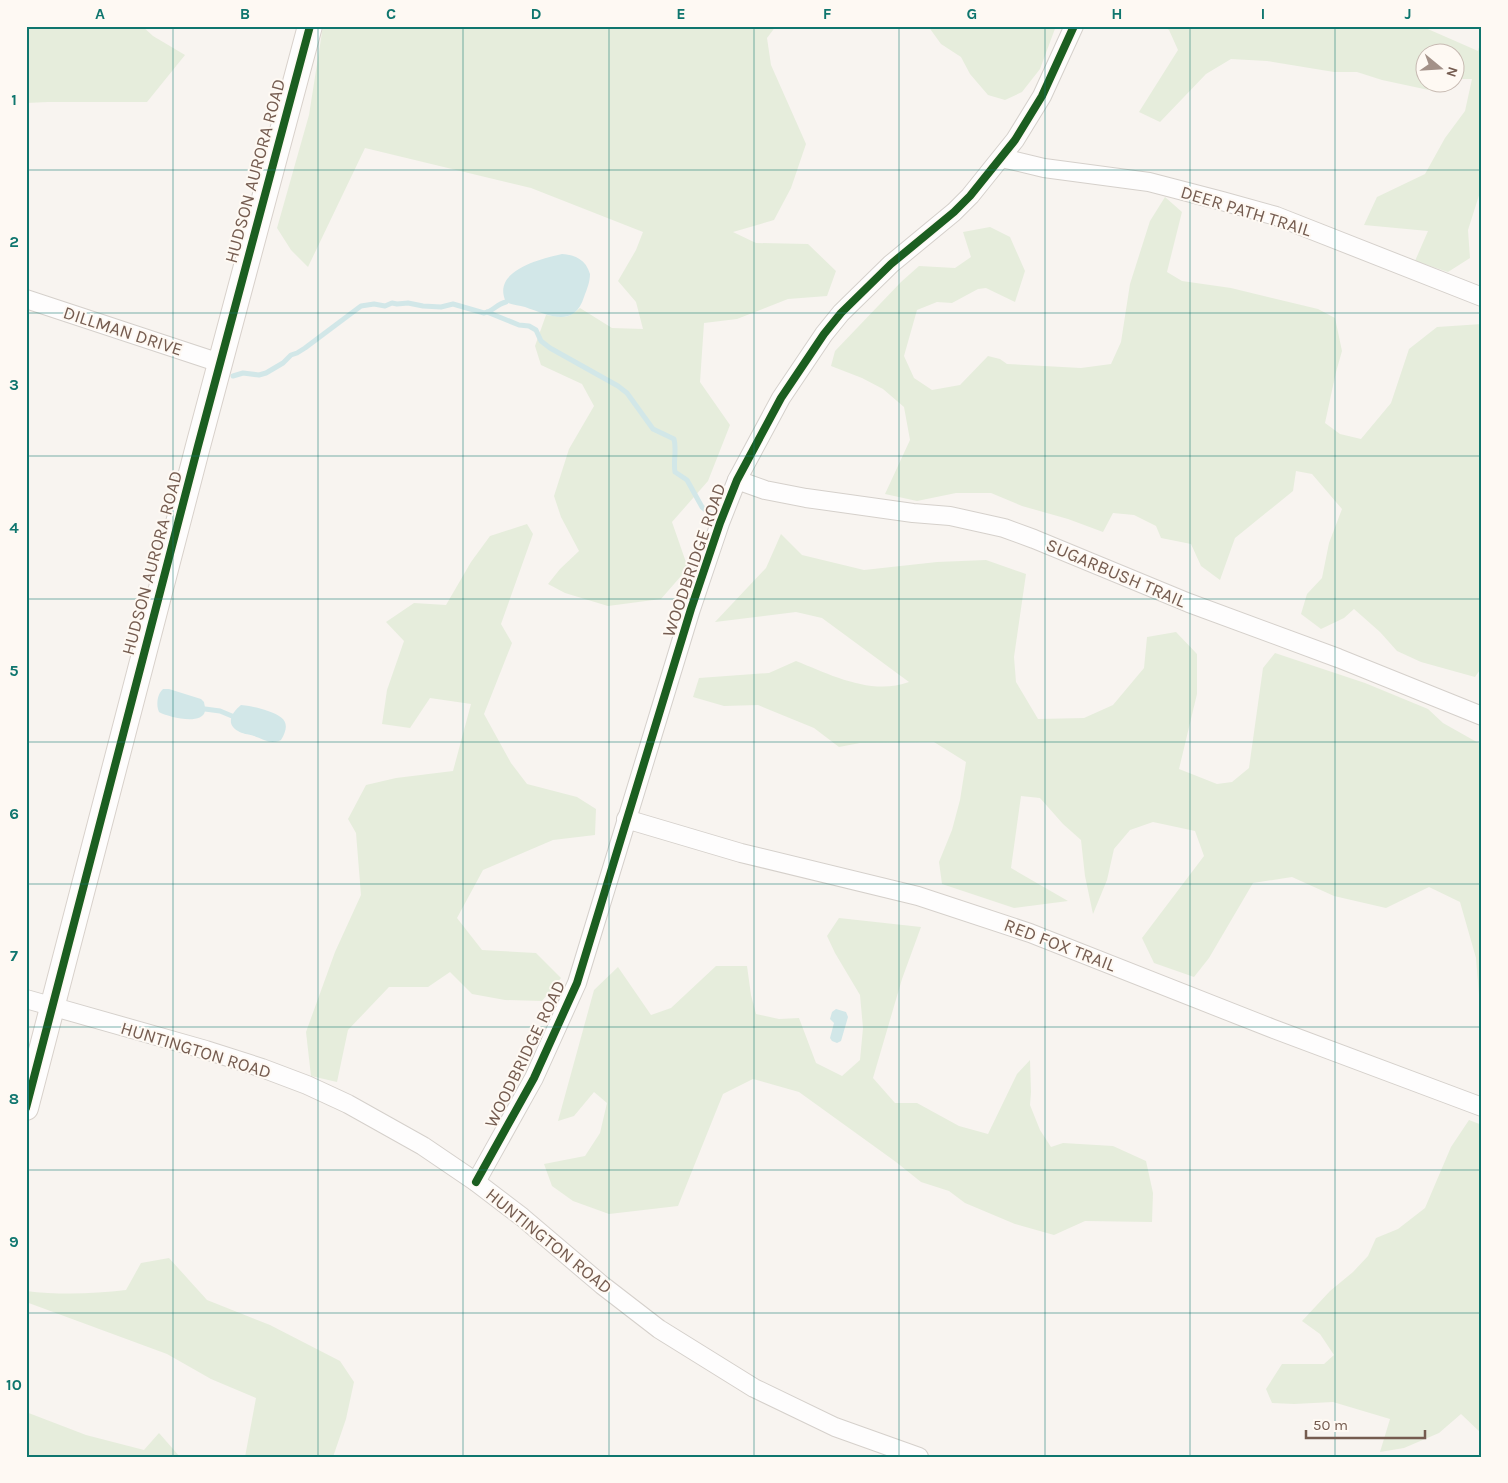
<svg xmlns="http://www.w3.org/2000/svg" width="1508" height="1483" font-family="Karla,sans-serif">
<rect width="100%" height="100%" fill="#f8f4f0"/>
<g fill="#e6eddc">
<polygon points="26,26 142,26 153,36 185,55 147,102 48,102 26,103"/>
<path d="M323 26H776L767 38 771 65 806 144 791 188 774 220 733 232 756 243 808 244 836 271 827 296 788 299 737 319 704 323 700 382 730 425 708 481 672 522 688 568 661 599 608 606 565 593 548 584 560 569 579 551 561 517 554 496 569 449 594 406 582 384 541 365 535 346 546 315C563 317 567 320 580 308L612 328 643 329 636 302 618 281 636 250 643 232 531 188 365 148 308 267 291 250 277 228 309 115Z"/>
<polygon points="928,26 1056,26 1040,69 1022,92 1005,100 988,95 970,74 961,57 941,44"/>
<polygon points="1163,26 1421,26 1478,51 1482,36 1482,186 1468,230 1470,258 1448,272 1415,261 1428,231 1364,225 1377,197 1425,174 1445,138 1465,111 1472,79 1456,79 1456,52 1426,52 1426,82 1448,83 1438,92 1382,80 1357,72 1334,72 1267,61 1231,59 1206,74 1160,122 1139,112 1178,50 1169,30"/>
<polygon points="1165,197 1182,212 1167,272 1182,281 1231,288 1318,309 1335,318 1342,351 1336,372 1325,423 1340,434 1361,439 1391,403 1409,349 1437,327 1482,324 1482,667 1475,677 1421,662 1397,651 1380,632 1354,609 1344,618 1321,629 1301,614 1307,594 1322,578 1329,543 1342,509 1312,474 1296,471 1293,491 1235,538 1220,580 1201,566 1191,544 1161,538 1156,526 1134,515 1113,513 1103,532 1068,519 1022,506 991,493 956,493 917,501 885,494 910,440 904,407 883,389 862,378 831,366 835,351 901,282 919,266 955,268 971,257 963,232 990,227 1010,237 1025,271 1015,302 986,288 978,289 952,303 937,302 917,310 904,356 914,378 932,390 960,385 988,356 1000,359 1007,364 1081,368 1111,364 1121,342 1130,284 1150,221"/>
<polygon points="527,524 533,534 501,624 512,643 484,714 511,763 527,784 577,797 596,809 595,835 553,840 483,870 457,918 482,950 536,953 561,978 542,1001 505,1000 472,994 450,972 428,987 389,987 348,1030 337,1082 311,1076 306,1032 335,952 361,895 356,833 348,819 366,785 396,778 453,771 471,704 430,698 410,728 382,724 387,690 404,641 386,622 414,603 446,605 471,562 490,536"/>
<path d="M781 534 802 555 864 570 937 562 986 560 1026 574 1014 657 1016 682 1038 719 1084 718 1113 705 1144 668 1147 637 1176 632 1197 654V694L1179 769 1217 784 1232 782 1249 768 1263 668 1275 653 1365 683 1428 709 1443 723 1482 745V1032L1476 958 1460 902 1429 887 1386 908 1334 896 1292 877 1253 883 1209 958 1194 977 1154 963 1142 938 1204 856 1195 831 1153 822 1130 830 1114 849 1107 880 1093 914 1085 876 1081 840 1063 824 1040 798 1021 796 1011 868 1068 901 1014 908 942 884 939 862 952 830 960 800 966 762 934 742 860 743 839 747 814 728 758 705 724 706 693 697 699 678 769 673 796 661C831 675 872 696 909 682L822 618 796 612 715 622 766 568Z"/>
<polygon points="839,918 921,927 902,979 873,1078 895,1103 917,1103 959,1126 988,1134 1017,1074 1030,1060 1031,1092 1030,1105 1040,1130 1051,1147 1063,1143 1113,1146 1146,1161 1153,1193 1152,1222 1085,1221 1054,1235 1015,1224 965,1203 949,1191 921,1182 896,1162 799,1092 753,1079 723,1094 678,1206 609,1214 573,1201 552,1186 544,1164 585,1156 600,1133 607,1103 594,1092 574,1116 558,1121 594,990 618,967 651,1015 671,1008 716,966 747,966 751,995 756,1014 779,1019 799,1018 816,1063 842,1076 860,1060 863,1028 860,995 835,953 827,936"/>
<polygon points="1469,1120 1482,1125 1482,1434 1461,1414 1439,1433 1404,1448 1380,1452 1390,1419 1333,1402 1294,1404 1272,1403 1266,1389 1282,1364 1324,1364 1334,1355 1320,1334 1302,1321 1330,1291 1353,1272 1368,1256 1376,1238 1398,1229 1425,1208 1451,1147"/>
<path d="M169 1258 207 1300 270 1325 340 1361 354 1382 346 1419 333 1457H245L256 1398 211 1379 167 1354 26 1302V1291C59 1295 93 1294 126 1290L141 1263Z"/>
<polygon points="26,1412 86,1435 144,1450 159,1433 180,1457 26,1457"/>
</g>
<g fill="#d2e7e8">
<path d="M562 254C576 255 586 260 590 274 590 282 587 289 584 297 574 329 548 315 525 307 519 305 512 305 506 302 491 271 540 259 562 254Z"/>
<path d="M163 689H169L201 699 204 702C204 703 206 710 205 711 202 726 168 717 159 712 156 705 157 694 163 689Z"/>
<path d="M241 705C252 706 259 708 268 711 285 717 291 723 281 740 270 745 263 739 254 736 248 734 242 734 238 731 225 724 232 712 241 705Z"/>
<polygon points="836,1009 846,1012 848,1017 841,1041 837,1043 832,1041 830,1038 834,1023 830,1019 832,1012"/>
</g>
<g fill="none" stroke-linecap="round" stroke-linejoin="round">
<g stroke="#d2e7e8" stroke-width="5">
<path d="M487 312 519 325 529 326 536 330 541 341 550 348 618 386 627 393 653 429 674 439C677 450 673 461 675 472L687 480 702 507 713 516"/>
<path d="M233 376 243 373 259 375 266 373 283 363 291 355 297 353 305 348 361 306 374 304 385 306 392 303 397 304 408 303 423 306 441 307 453 304 484 313C492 312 497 304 506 302"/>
<polyline points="205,709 220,711 232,716"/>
</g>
<defs>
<g id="street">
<polyline points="1002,158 1044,168 1149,182 1222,201 1276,216 1482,297"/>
<polyline points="26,299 220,363"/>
<polyline points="737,480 765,490 806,498 913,513 950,516 1004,528 1034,539 1189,603 1338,658 1482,716"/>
<polyline points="626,819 741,853 918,896 1030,933 1271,1028 1482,1107"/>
<polyline points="26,999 206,1050 262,1068 307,1085 348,1104 423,1146 476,1182 522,1217 602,1285 659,1329 754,1388 835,1427 919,1457"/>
<polyline points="476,1182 534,1078 577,983 691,609 720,523 737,480 781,398 824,334 841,313 891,264 954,212 970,196 1015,140 1042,96 1074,26"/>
</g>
<polyline id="secondary" points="26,1108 198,446 310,26"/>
</defs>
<use href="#street" stroke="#d5d0cb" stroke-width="20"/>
<use href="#secondary" stroke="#d8d1cb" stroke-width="26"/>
<use href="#street" stroke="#fefdfd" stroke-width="18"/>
<use href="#secondary" stroke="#fefdfd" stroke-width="24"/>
<defs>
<g id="cycleway">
<polyline points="26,1108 198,446 310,26"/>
<polyline points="476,1182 534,1078 577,983 691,609 720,523 737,480 781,398 824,334 841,313 891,264 954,212 970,196 1015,140 1042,96 1074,26"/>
</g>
</defs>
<use href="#cycleway" stroke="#fef9f3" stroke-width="11"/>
<use href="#cycleway" stroke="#1b5e20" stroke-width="8"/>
</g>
<path fill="none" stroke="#0f766e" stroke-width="1" stroke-opacity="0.55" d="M173 26V1457M318 26V1457M463 26V1457M609 26V1457M754 26V1457M899 26V1457M1045 26V1457M1190 26V1457M1335 26V1457M26 170H1482M26 313H1482M26 456H1482M26 599H1482M26 742H1482M26 884H1482M26 1027H1482M26 1170H1482M26 1313H1482"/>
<g text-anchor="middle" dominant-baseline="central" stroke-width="4" stroke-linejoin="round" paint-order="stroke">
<g font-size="18" fill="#755c50" stroke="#fef9f3">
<text transform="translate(255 171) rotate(-75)">HUDSON AURORA ROAD</text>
<text transform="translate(1246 211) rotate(17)">DEER PATH TRAIL</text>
<text transform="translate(123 331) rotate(18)">DILLMAN DRIVE</text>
<text transform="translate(694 560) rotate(-71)">WOODBRIDGE ROAD</text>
<text transform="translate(152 563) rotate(-75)">HUDSON AURORA ROAD</text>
<text transform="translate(1116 573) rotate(23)">SUGARBUSH TRAIL</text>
<text transform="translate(1060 945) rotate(21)">RED FOX TRAIL</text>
<text transform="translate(196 1050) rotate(17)">HUNTINGTON ROAD</text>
<text transform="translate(525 1054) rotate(-64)">WOODBRIDGE ROAD</text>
<text transform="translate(549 1241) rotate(39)">HUNTINGTON ROAD</text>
</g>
</g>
<rect width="1508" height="1483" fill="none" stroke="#fef9f3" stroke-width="55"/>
<g transform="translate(1440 68) rotate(108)"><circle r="24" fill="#fef9f3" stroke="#c7bab2"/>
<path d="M0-4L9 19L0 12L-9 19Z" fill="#a39188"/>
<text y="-8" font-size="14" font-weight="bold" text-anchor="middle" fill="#755c50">N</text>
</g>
<path d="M1306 1430v8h119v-8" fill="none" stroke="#755c50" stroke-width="2.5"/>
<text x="1313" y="1430" font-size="15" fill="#755c50" stroke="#fef9f3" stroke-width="4" paint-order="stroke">50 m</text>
<rect x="28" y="28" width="1452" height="1428" fill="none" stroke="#0f766e" stroke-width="2"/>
<g font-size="16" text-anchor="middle" font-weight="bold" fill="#0f766e">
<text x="100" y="19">A</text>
<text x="245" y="19">B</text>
<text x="391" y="19">C</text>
<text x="536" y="19">D</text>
<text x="681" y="19">E</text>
<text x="827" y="19">F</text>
<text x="972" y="19">G</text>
<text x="1117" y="19">H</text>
<text x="1263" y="19">I</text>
<text x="1408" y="19">J</text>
<text x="14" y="105">1</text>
<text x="14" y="247">2</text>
<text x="14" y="390">3</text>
<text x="14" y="533">4</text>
<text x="14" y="676">5</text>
<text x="14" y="819">6</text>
<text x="14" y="961">7</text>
<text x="14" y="1104">8</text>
<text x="14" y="1247">9</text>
<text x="14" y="1390">10</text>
</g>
</svg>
